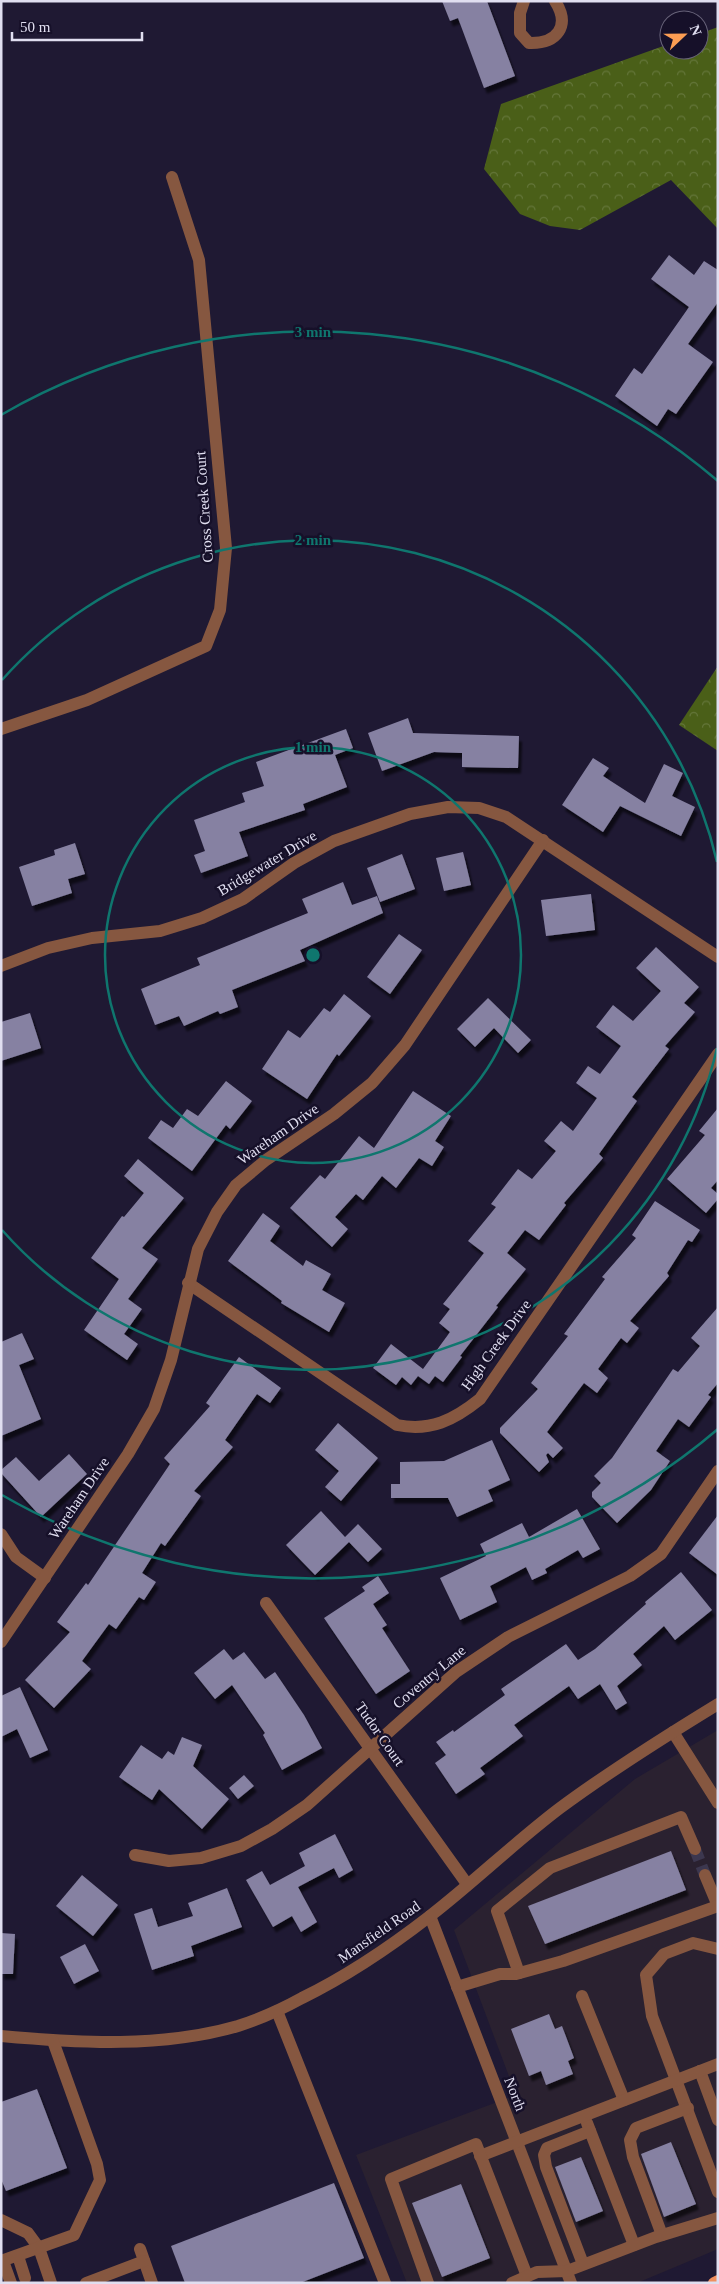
<svg xmlns="http://www.w3.org/2000/svg" width="719" height="2284" font-family="Georgia,serif">
<defs>
<pattern id="forest-crowns" width="20" height="18" patternUnits="userSpaceOnUse" patternTransform="scale(1.25)"><rect width="20" height="18" fill="#4a5f18"/><path d="M2 6a3 3 0 1 1 6 0M12 15a3 3 0 1 1 6 0" fill="none" stroke="#64763a"/></pattern>
<filter id="shadow"><feDropShadow dx="3" dy="5.5" stdDeviation="1" flood-color="#0009"/></filter>
</defs>
<rect width="100%" height="100%" fill="#1f1933"/>
<polygon fill="#2a2130" points="718,1730 718,2249 637,2283 407,2283 356,2155 516,2095 454,1930 635,1779"/>
<g fill="url(#forest-crowns)">
<polygon points="718,27 718,229 671,180 580,230 550,226 520,214 484,169 501,104 669,44 669,50 699,50 699,34"/>
<polygon points="718,666 718,751 679,725"/>
</g>
<g fill="#8681a2" filter="url(#shadow)">
<polygon points="442,1 487,1 515,76 484,88 458,18 450,21"/>
<polygon points="669,255 694,275 704,261 718,270 718,302 688,344 713,362 676,414 668,409 657,426 615,396 634,368 642,374 689,307 651,279"/>
<polygon points="408,718 413,733 519,736 518,768 462,767 462,753 434,752 382,771 368,733"/>
<polygon points="346,729 353,748 335,755 347,787 303,804 305,810 239,832 248,856 201,873 194,855 205,851 194,820 245,802 242,793 264,786 256,762"/>
<polygon points="593,758 609,768 603,776 645,803 664,764 683,773 672,796 695,807 681,836 620,806 603,832 562,805"/>
<polygon points="75,843 85,874 68,879 72,893 32,906 19,867 55,855 54,850"/>
<polygon points="463,852 471,885 444,891 436,858"/>
<polygon points="402,854 415,889 380,902 367,868"/>
<polygon points="343,882 352,905 377,896 383,913 300,950 305,961 232,990 238,1007 220,1014 218,1011 184,1026 179,1016 155,1025 141,989 200,965 197,958 308,913 302,899"/>
<polygon points="591,894 595,930 546,936 541,900"/>
<polygon points="399,934 422,950 390,994 367,977"/>
<polygon points="656,947 699,987 684,1003 695,1012 665,1046 669,1049 632,1097 637,1101 599,1154 603,1158 564,1203 566,1205 539,1240 525,1230 507,1253 526,1269 496,1306 498,1307 460,1356 462,1357 443,1382 435,1376 429,1384 418,1376 411,1385 402,1377 396,1385 373,1368 391,1344 423,1369 450,1332 439,1323 450,1309 443,1304 484,1253 468,1241 496,1207 491,1204 518,1169 532,1179 556,1151 544,1141 561,1121 573,1131 597,1098 576,1083 588,1066 600,1074 621,1046 596,1027 613,1005 633,1021 661,991 636,968"/>
<polygon points="344,994 371,1016 339,1056 337,1054 307,1099 262,1069 288,1030 300,1038 324,1008 330,1012"/>
<polygon points="488,998 531,1040 518,1053 494,1028 475,1047 457,1029"/>
<polygon points="30,1013 41,1048 1,1061 1,1022"/>
<polygon points="226,1081 252,1101 230,1129 226,1125 192,1171 148,1138 161,1120 173,1128 187,1109 198,1116"/>
<polygon points="413,1091 451,1116 435,1141 444,1147 432,1166 419,1158 396,1188 382,1176 363,1200 356,1194 335,1217 348,1229 332,1247 290,1208 320,1175 325,1179 359,1136 374,1148"/>
<polygon points="718,1108 718,1180 711,1188 718,1194 718,1199 706,1213 667,1179 705,1135 699,1131"/>
<polygon points="138,1159 184,1198 142,1248 158,1259 128,1299 142,1309 124,1334 138,1344 127,1360 84,1330 119,1279 91,1258 122,1216 124,1217 144,1193 124,1176"/>
<polygon points="655,1201 700,1230 692,1242 688,1240 667,1273 669,1276 630,1321 639,1328 627,1343 621,1338 598,1369 608,1378 597,1393 584,1383 547,1432 563,1448 553,1458 548,1453 546,1455 549,1462 539,1472 500,1433 500,1428 538,1389 531,1383 568,1336 564,1334 605,1279 602,1277 636,1238 632,1235"/>
<polygon points="263,1213 280,1226 270,1241 303,1266 306,1260 331,1274 322,1290 345,1303 329,1332 281,1303 282,1301 228,1261"/>
<polygon points="718,1307 718,1383 708,1395 711,1397 689,1427 678,1419 656,1451 670,1461 651,1490 617,1523 592,1497 592,1492 601,1483 594,1476 612,1458 673,1369 678,1372 700,1346 691,1338"/>
<polygon points="22,1333 34,1359 19,1365 41,1419 1,1436 1,1342"/>
<polygon points="239,1357 281,1388 270,1403 257,1394 225,1440 233,1447 194,1491 201,1496 165,1546 161,1543 142,1573 156,1582 144,1600 139,1597 116,1629 109,1624 82,1661 91,1669 54,1708 25,1680 70,1632 57,1622 86,1583 88,1585 170,1464 164,1458 210,1406 206,1403"/>
<polygon points="338,1423 378,1458 341,1501 325,1487 339,1471 315,1450"/>
<polygon points="492,1440 510,1480 488,1490 493,1501 457,1517 448,1498 391,1498 391,1484 400,1484 400,1462 444,1461"/>
<polygon points="69,1454 87,1474 41,1517 1,1473 1,1470 16,1457 39,1481"/>
<polygon points="577,1509 600,1549 583,1558 578,1550 545,1569 547,1573 532,1580 526,1567 490,1586 497,1602 460,1620 440,1578 486,1556 480,1544 522,1523 529,1537"/>
<polygon points="321,1511 345,1537 358,1524 382,1549 368,1562 349,1542 315,1575 286,1545"/>
<polygon points="718,1515 718,1575 689,1553"/>
<polygon points="681,1572 712,1610 675,1640 664,1626 633,1654 642,1665 617,1686 627,1703 616,1710 600,1684 578,1699 569,1686 514,1725 523,1736 480,1768 485,1774 456,1794 435,1763 446,1755 436,1742 453,1730 454,1732 505,1695 501,1689 566,1644 578,1660 595,1649 646,1604 645,1602"/>
<polygon points="378,1576 389,1593 373,1604 387,1625 382,1628 410,1671 376,1694 324,1618 365,1591 362,1587"/>
<polygon points="224,1649 233,1660 244,1652 265,1679 275,1672 304,1715 322,1748 282,1770 263,1735 265,1733 232,1685 215,1699 194,1673"/>
<polygon points="20,1687 48,1750 30,1758 17,1729 1,1737 1,1696"/>
<polygon points="182,1737 202,1745 193,1766 229,1799 202,1829 159,1789 152,1800 119,1777 141,1745 162,1759 168,1751 174,1755"/>
<polygon points="244,1775 254,1786 238,1799 229,1788"/>
<polygon points="335,1834 353,1870 339,1878 334,1868 298,1887 317,1922 301,1932 292,1916 273,1927 246,1880 262,1871 270,1885 305,1866 299,1853"/>
<polygon points="671,1851 686,1890 545,1944 528,1906"/>
<polygon points="82,1875 118,1905 93,1936 56,1906"/>
<polygon points="227,1888 242,1927 191,1946 194,1956 152,1970 134,1914 152,1908 158,1927 193,1916 188,1903"/>
<polygon points="1,1933 15,1934 13,1974 1,1974"/>
<polygon points="85,1944 99,1971 74,1984 60,1957"/>
<polygon points="549,2014 555,2029 562,2026 574,2058 568,2061 573,2074 546,2085 541,2071 529,2076 511,2029"/>
<polygon points="37,2089 67,2168 6,2191 1,2179 1,2102"/>
<polygon points="671,2142 696,2204 664,2217 641,2154"/>
<polygon points="581,2157 603,2211 576,2222 555,2167"/>
<polygon points="334,2183 364,2258 300,2283 185,2283 171,2246"/>
<polygon points="461,2184 490,2258 442,2277 412,2203"/>
</g>
<g fill="none" stroke-linecap="round" stroke-linejoin="round">
<polyline stroke="#3c374f" stroke-width="12" stroke-dasharray="12 6" stroke-linecap="butt" points="695,1849 705,1875"/>
<g stroke="#865740" stroke-width="12">
<path d="M524 1 520 13V33L529 43C557 44 571 26 555 1"/>
<polyline points="1,729 87,700 206,646 220,610 226,548 199,260 172,177"/>
<polyline points="1,966 48,948 92,938 160,931 202,918 243,899 294,863 334,841 410,814 448,807 479,808 506,817 718,957"/>
<path d="M188 1283 397 1425C430 1432 454 1420 480 1399L718 1054"/>
<polyline points="1,1534 16,1557 45,1578"/>
<polyline points="266,1603 467,1884"/>
<polyline points="1,1642 128,1454 154,1409 171,1360 198,1249 217,1212 236,1185 266,1160 334,1114 372,1083 405,1045 543,840"/>
<polyline points="673,1732 718,1803"/>
<polyline points="135,1855 169,1861 201,1858 241,1846 272,1829 307,1805 456,1672 508,1637 630,1576 661,1554 718,1471"/>
<polyline points="705,1875 718,1906"/>
<polyline points="430,1916 571,2283"/>
<polyline points="718,1949 693,1943 664,1954 646,1975 652,2016 718,2192"/>
<polyline points="519,1973 497,1911 550,1868 681,1817 695,1849"/>
<polyline points="457,1987 500,1974 516,1974 563,1961 718,1906"/>
<polyline points="582,1996 624,2100"/>
<polyline points="277,2011 385,2283"/>
<path d="M1 2036C79 2043 162 2048 238 2026 260 2019 282 2009 302 1998 347 1976 390 1947 430 1916 474 1882 515 1842 560 1808 610 1771 664 1737 718 1704"/>
<polyline points="700,2071 718,2120"/>
<polyline points="587,2123 634,2245"/>
<polyline points="480,2156 718,2064"/>
<polyline points="1,2220 28,2233 39,2248 51,2283"/>
<polyline points="662,2235 633,2157 630,2140 636,2128 688,2108"/>
<polyline points="140,2249 152,2283"/>
<polyline points="18,2256 25,2278"/>
<polyline points="1,2261 74,2235 100,2180 97,2164 53,2041"/>
<polyline points="3,2261 11,2283"/>
<polyline points="583,2264 546,2167 544,2155 547,2148 590,2131"/>
<polyline points="86,2283 144,2261"/>
<polyline points="428,2283 391,2179 476,2144 527,2276"/>
<polyline points="512,2283 537,2272 567,2271 656,2237 718,2218"/>
</g>
<polyline stroke="#ef8e5d" stroke-width="12" points="714,2283 718,2281"/>
</g>
<g fill="none" stroke="#0f766e" stroke-width="2.5">
<circle cx="313" cy="955" r="208"/>
<path d="M717 1048A415 415 0 0 1 2 1230M2 680A415 415 0 0 1 717 862"/>
<path d="M718 1429A623 623 0 0 1 2 1495M1 415A623 623 0 0 1 718 481"/>
</g>
<g text-anchor="middle" dominant-baseline="central" stroke-width="5" stroke-linejoin="round" paint-order="stroke">
<g font-size="15" fill="#e0def0" stroke="#161029">
<text transform="translate(204 507) rotate(-94)">Cross Creek Court</text>
<text transform="translate(267 863) rotate(-31)">Bridgewater Drive</text>
<text transform="translate(278 1134) rotate(-35)">Wareham Drive</text>
<text transform="translate(496 1345) rotate(-54)">High Creek Drive</text>
<text transform="translate(79 1498) rotate(-56)">Wareham Drive</text>
<text transform="translate(429 1677) rotate(-40)">Coventry Lane</text>
<text transform="translate(380 1734) rotate(55)">Tudor Court</text>
<text transform="translate(379 1932) rotate(-35)">Mansfield Road</text>
<text transform="translate(515 2094) rotate(69)">North</text>
</g>
</g>
<circle cx="313" cy="955" r="8" fill="#0f766e" stroke="#161029" stroke-width="2.5"/>
<g font-size="15" text-anchor="middle" font-weight="bold" fill="#0f766e" stroke="#161029" stroke-width="5" stroke-linejoin="round" paint-order="stroke">
<text x="313" y="337">3 min</text>
<text x="313" y="545">2 min</text>
<text x="313" y="752">1 min</text>
</g>
<rect width="719" height="2284" fill="none" stroke="#e0def0" stroke-width="5"/>
<g transform="translate(684 35) rotate(68)"><circle r="24" fill="#161029" stroke="#676279"/>
<path d="M0-4L9 19L0 12L-9 19Z" fill="#fc9d53"/>
<text y="-8" font-size="14" font-weight="bold" text-anchor="middle" fill="#e0def0">N</text>
</g>
<path d="M12 32v8h130v-8" fill="none" stroke="#e0def0" stroke-width="2.5"/>
<text x="20" y="32" font-size="15" fill="#e0def0" stroke="#161029" stroke-width="4" paint-order="stroke">50 m</text>
</svg>
